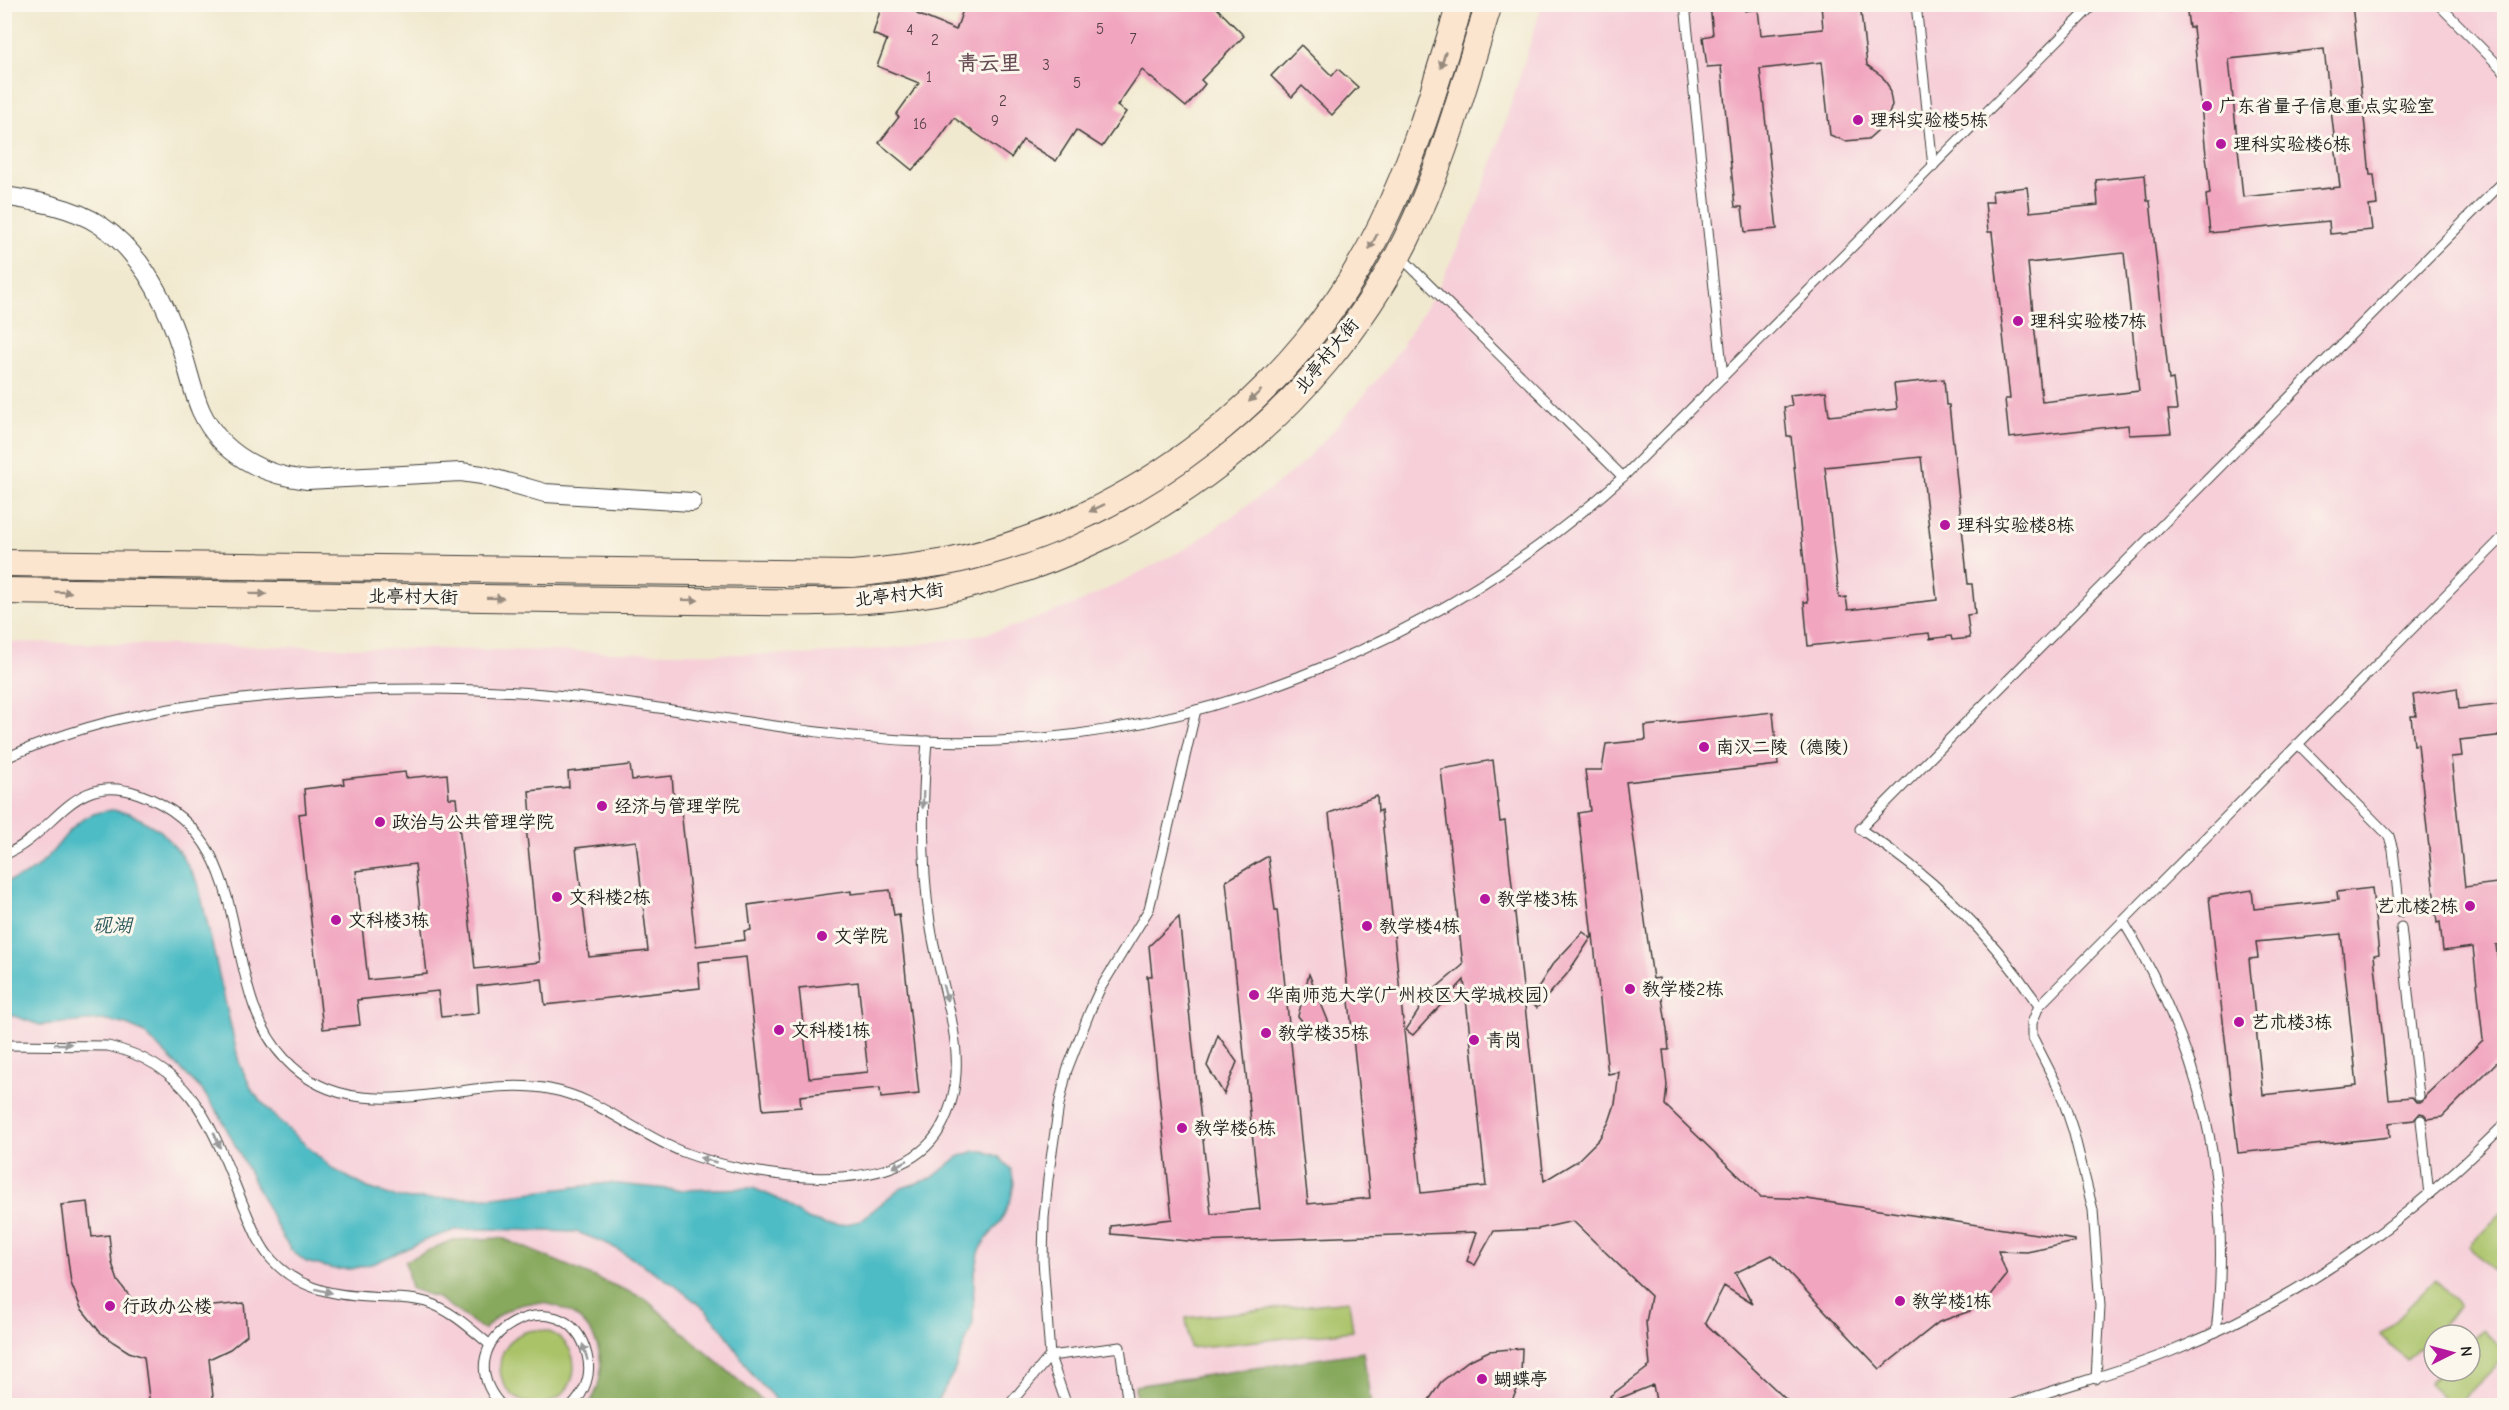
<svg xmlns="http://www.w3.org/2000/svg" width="2509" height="1410" font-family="'Comic Neue','LXGW WenKai TC',sans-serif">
<rect width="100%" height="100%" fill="#fbf7ec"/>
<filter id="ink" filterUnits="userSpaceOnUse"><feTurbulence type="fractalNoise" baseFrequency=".0167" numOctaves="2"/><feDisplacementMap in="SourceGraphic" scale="12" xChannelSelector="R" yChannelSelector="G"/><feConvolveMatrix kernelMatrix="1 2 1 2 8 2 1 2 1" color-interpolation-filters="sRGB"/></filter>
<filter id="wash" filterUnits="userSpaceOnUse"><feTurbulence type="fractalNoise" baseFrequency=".008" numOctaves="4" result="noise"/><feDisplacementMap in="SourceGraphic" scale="24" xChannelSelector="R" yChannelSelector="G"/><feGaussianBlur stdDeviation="1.35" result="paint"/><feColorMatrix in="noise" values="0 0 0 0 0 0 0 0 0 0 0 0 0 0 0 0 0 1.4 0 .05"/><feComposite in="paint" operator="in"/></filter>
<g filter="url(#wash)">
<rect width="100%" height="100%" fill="#f1e9cf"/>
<path fill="#f6cfd9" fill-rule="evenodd" d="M1542 5H2504V1405L5 1406V642L801 655 903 647 984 634 1019 625 1083 601 1187 548 1273 487 1298 467 1332 432 1385 371 1436 292 1475 211 1493 161ZM2434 1335H2470V1371H2434Z"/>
<g fill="#aac369" stroke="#637042" stroke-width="1.5">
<polygon points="2504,1210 2504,1261 2494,1272 2469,1246"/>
<polygon points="2435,1280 2460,1306 2406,1360 2381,1335"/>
<polygon points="1349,1301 1353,1331 1190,1348 1186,1318"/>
<polygon points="2483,1329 2504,1350 2504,1358 2457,1405 2451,1405 2429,1384 2441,1371 2470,1371 2470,1342"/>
<circle cx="537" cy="1367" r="37"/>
</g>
<g fill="#87a95d" stroke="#52623c" stroke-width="1.5">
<path d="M502 1238 644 1298 767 1405H589C634 1333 540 1263 484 1330L436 1297 411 1289 405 1261 452 1240Z"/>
<polygon points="1363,1352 1371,1405 1136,1405 1135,1386"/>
</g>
<path fill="#4ebcc5" stroke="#356c70" stroke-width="1.5" d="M112 810 130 813 161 831 181 854 198 883 239 1062 253 1092 277 1119 319 1157 333 1169 368 1188 396 1197 411 1199 494 1197 608 1183 678 1190 753 1188 774 1197 807 1219 824 1224 841 1225 860 1221 899 1189 932 1178 958 1157 975 1151H984L999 1157 1011 1169 1014 1183 1011 1199 1001 1221 985 1241 979 1253 974 1277 973 1323 954 1372 935 1405H781L753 1376 726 1334 706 1310 673 1284 642 1264 608 1244 577 1232 486 1229 456 1230 428 1239 375 1263 351 1269H334L306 1262 292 1251 283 1238 220 1116 202 1090 143 1032 124 1024 101 1020 40 1025 5 1013V882C15 879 26 876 35 869 65 846 68 814 112 810Z"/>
<g id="blocks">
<g fill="#f1a5bf" fill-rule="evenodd">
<polygon points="882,4 921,4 917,14 956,30 965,4 997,4 1011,10 1012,4 1213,4 1244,36 1201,80 1205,84 1186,107 1142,70 1117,106 1126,112 1102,147 1076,130 1056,161 1023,140 1011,158 954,118 932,149 912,170 879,143 899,117 896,115 919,83 877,66 887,40 873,34"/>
<polygon points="1710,4 1744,4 1745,11 1758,9 1761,35 1823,29 1821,4 1860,4 1867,65 1882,76 1889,87 1892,105 1886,123 1868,139 1845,141 1830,135 1822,62 1760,69 1777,229 1745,232 1742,207 1735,207 1721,66 1707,67 1703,37 1713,35"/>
<path d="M2186 4H2230V8L2261 4H2352L2370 175H2374L2377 205 2369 206 2372 230 2330 234 2329 221 2210 233 2206 195 2210 194 2193 27 2189 28ZM2324 49 2340 187 2243 197 2229 59Z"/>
<polygon points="1301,45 1332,76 1338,69 1358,87 1332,115 1302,86 1292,97 1271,76"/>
<path d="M2145 175 2147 201H2150L2169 380 2173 379 2177 410H2168L2171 433 2129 435 2128 425 2009 438 2005 399H2010L1992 232H1988L1985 202H1993L1992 191 2027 187 2030 212 2098 205 2096 180ZM2124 253 2139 391 2042 402 2028 263Z"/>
<path d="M1944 379 1946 405H1949L1968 584H1972L1975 614 1967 615 1970 638 1952 640 1951 636 1930 639 1929 633 1808 646 1804 602H1808L1791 436H1787L1784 407 1792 406 1790 395 1826 391 1829 416 1897 409 1894 384ZM1921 457 1937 600 1848 610 1846 597 1839 598 1825 467Z"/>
<path d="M2457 688 2459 709 2505 704V735L2460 740 2462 756 2451 757 2465 887 2505 882V944L2496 945 2505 1024V1054L2442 1117 2428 1119 2424 1114 2420 1113 2414 1120 2389 1123 2390 1137 2238 1153 2209 897 2252 890 2254 909 2338 900 2337 892 2372 888 2379 954 2374 955 2389 1099 2412 1097 2416 1102H2422L2426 1095 2483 1040 2473 947 2443 951 2440 922 2437 923 2418 744 2414 745 2411 716H2416L2413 695ZM2341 934 2357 1085 2263 1095 2249 959 2258 958 2256 942Z"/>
<polygon points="1773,712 1778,765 1626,782 1653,979 1659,978 1667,1030 1669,1050 1663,1050 1667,1085 1665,1105 1761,1197 1807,1199 2075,1240 2075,1242 2027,1252 1998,1251 2007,1275 1991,1295 1970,1311 1939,1322 1880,1369 1772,1255 1735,1273 1753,1304 1724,1286 1705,1323 1793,1406 1657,1406 1653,1385 1613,1401 1610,1396 1650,1366 1646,1322 1651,1296 1573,1221 1538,1229 1494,1231 1475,1265 1467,1261 1477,1232 1199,1242 1111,1234 1111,1226 1172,1219 1147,976 1152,976 1149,946 1179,917 1211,1214 1260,1209 1226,881 1268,856 1275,910 1277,910 1308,1204 1370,1198 1329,813 1377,796 1378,812 1381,810 1421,1193 1486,1186 1464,980 1413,1035 1406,1030 1430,993 1463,965 1441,769 1493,760 1500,822 1505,821 1544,1181 1577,1161 1599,1139 1609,1122 1615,1104 1619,1072 1608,1074 1593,935 1592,937 1578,813 1590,811 1585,770 1602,770 1606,744 1646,740 1645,726"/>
<path d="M630 765 632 780 672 776 674 801H680L696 946 745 940 744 931 751 930 748 905 851 891V894L890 890 894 915 899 914 919 1094 881 1098 880 1088 846 1091 800 1096 801 1107 763 1110 746 957 698 962 700 988 545 1005 542 979 477 986 479 1012 474 1014 441 1017 438 991 357 1000 360 1025 323 1029 299 814 306 813 304 789 344 784 343 779 405 772 406 778 447 774 449 798H456L475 969 540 962 525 817 531 816 529 791 569 787 568 772ZM636 841 648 951 589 957 576 848ZM415 864 427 974 368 980 356 871ZM858 982 868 1072 809 1078 799 988Z"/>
<polygon points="1583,932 1591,938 1567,974 1537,1008 1529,1002 1552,965"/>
<polygon points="1309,974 1329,1023 1320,1024 1316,1038 1298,1016"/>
<polygon points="1218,1035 1237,1062 1224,1094 1207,1066"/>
<polygon points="88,1202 92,1237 109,1235 112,1263 118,1281 130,1297 144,1309 150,1312 244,1303 247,1335 230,1349 209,1359 214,1406 150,1406 144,1357 129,1352 113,1342 100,1332 81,1308 71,1283 61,1205"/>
<polygon points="1522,1348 1521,1375 1524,1376 1509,1406 1425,1406 1441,1382 1468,1361 1489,1351"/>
</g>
</g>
</g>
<g filter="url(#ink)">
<use href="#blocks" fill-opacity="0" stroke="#3c3b37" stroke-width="1.5"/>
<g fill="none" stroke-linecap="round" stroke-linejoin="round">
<defs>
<g id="lane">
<polyline points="1685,4 1723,377"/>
<polyline points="1916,4 1933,167"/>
<polyline points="2438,4 2504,71"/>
<path d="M2504 181 1860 829C1933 875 1991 935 2039 1006L2504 536"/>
<polyline points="1399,255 1623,477"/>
<polyline points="2298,744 2389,836 2393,850 2400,912"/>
<path d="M4 759C95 716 194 702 294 694 396 686 499 687 601 700 708 713 813 737 922 741 1179 752 1434 647 1623 477L2094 4"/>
<path d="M4 855C56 834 71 770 139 794 263 838 213 983 285 1059 356 1136 462 1073 549 1089 599 1098 637 1134 683 1152 749 1177 898 1203 940 1129 978 1062 939 990 930 922 921 862 922 802 927 741"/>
<path d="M2123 921C2202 1050 2233 1181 2216 1332"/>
<polyline points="2401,927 2419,1096"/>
<polyline points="2039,1006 2032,1023 2032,1036 2060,1091 2073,1130 2093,1210 2100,1306 2096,1379"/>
<path d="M4 1045 108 1046C195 1066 213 1131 243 1204 251 1223 258 1244 272 1260 304 1295 346 1296 390 1298 401 1298 415 1299 426 1302 451 1310 470 1328 490 1345"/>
<polyline points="2421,1120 2429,1195"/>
<path d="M502 1406C438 1337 567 1271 587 1355 592 1374 585 1392 572 1406"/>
<polyline points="1008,1406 1050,1356 1120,1347 1128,1406"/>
<polyline points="1067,1406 1050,1356 1043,1260 1044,1218 1048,1179 1059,1105 1067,1070 1090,1011 1100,989 1149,909 1196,710"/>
<path d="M2008 1406C2062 1386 2118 1373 2172 1351 2298 1300 2408 1221 2504 1125"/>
</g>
<path id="street" d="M4 196C36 201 73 207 100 225 143 253 168 307 183 354 189 373 193 393 201 411 221 454 262 475 307 480L461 472 482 475 545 493 692 502"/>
<g id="secondary">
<path d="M4 563 853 574C886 570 919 567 952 561 1133 522 1300 393 1381 226 1416 155 1437 80 1460 4"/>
<path d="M4 591 758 602C825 603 894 602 960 587 1149 544 1318 414 1406 240 1443 165 1464 84 1489 4"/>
</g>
</defs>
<use href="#lane" stroke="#3c3b37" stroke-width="11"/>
<use href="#street" stroke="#3c3b37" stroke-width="20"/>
<use href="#secondary" stroke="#3c3b37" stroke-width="28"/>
<use href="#lane" stroke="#fff" stroke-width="9"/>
<use href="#street" stroke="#fff" stroke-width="18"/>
<use href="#secondary" stroke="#fbe5cf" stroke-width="26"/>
</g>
<defs><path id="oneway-solid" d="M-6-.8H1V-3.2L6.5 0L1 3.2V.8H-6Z" transform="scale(1.5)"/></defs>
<g fill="#978b7e">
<use href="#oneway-solid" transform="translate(1443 60) rotate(107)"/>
<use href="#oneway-solid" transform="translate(1373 242) rotate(118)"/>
<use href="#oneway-solid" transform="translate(1255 396) rotate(137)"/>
<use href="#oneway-solid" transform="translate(1097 508) rotate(154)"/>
<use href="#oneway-solid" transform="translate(63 592) rotate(1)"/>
<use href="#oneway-solid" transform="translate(258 594) rotate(1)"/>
<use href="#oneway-solid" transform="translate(495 598) rotate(1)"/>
<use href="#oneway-solid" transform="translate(690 600) rotate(1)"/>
</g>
<g fill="#999">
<use href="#oneway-solid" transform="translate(923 800) rotate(92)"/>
<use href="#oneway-solid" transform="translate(945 993) rotate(75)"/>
<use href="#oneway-solid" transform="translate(63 1044) rotate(-1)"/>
<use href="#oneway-solid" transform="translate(217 1140) rotate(67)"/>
<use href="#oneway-solid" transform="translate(708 1160) rotate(-164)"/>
<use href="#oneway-solid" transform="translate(900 1164) rotate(154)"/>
<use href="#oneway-solid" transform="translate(324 1291) rotate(14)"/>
<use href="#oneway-solid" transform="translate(585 1352) rotate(-107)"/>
</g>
</g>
<g fill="#b5179e" stroke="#fbf7ec" stroke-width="2">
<circle cx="2207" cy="106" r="6"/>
<circle cx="1858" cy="120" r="6"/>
<circle cx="2221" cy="144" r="6"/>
<circle cx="2018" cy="321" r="6"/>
<circle cx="1945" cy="525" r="6"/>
<circle cx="1704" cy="747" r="6"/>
<circle cx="602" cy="806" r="6"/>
<circle cx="380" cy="822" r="6"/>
<circle cx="557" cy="897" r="6"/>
<circle cx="1485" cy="899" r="6"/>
<circle cx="2470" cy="906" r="6"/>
<circle cx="336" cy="920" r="6"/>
<circle cx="1367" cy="926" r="6"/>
<circle cx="822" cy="936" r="6"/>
<circle cx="1630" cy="989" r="6"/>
<circle cx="1254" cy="995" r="6"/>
<circle cx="2239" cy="1022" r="6"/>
<circle cx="779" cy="1030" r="6"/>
<circle cx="1266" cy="1033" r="6"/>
<circle cx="1474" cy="1040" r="6"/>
<circle cx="1182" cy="1128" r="6"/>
<circle cx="1900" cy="1301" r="6"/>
<circle cx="110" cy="1306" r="6"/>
<circle cx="1482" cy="1379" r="6"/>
</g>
<g text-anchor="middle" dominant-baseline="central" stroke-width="6" stroke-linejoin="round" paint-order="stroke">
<g font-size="15" fill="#513e45">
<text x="1100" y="29">5</text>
<text x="910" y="30">4</text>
<text x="1133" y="39">7</text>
<text x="935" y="40">2</text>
<text x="1046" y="65">3</text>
<text x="929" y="77">1</text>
<text x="1077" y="83">5</text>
<text x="1003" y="101">2</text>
<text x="995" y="121">9</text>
<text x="920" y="124">16</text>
</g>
<g font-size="18" fill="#1c1c1c" stroke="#fbf7ec" text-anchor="start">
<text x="2219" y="106">广东省量子信息重点实验室</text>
<text x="1870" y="120">理科实验楼5栋</text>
<text x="2233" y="144">理科实验楼6栋</text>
<text x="2030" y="321">理科实验楼7栋</text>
<text x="1957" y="525">理科实验楼8栋</text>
<text x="1716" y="747">南汉二陵（德陵）</text>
<text x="614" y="806">经济与管理学院</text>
<text x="392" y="822">政治与公共管理学院</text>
<text x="569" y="897">文科楼2栋</text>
<text x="1497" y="899">教学楼3栋</text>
<text x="2458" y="906" text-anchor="end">艺术楼2栋</text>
<text x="348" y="920">文科楼3栋</text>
<text x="1379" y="926">教学楼4栋</text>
<text x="834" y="936">文学院</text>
<text x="1642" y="989">教学楼2栋</text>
<text x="1266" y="995">华南师范大学(广州校区大学城校园)</text>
<text x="2251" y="1022">艺术楼3栋</text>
<text x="791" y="1030">文科楼1栋</text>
<text x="1278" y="1033">教学楼35栋</text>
<text x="1486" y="1040">青岗</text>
<text x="1194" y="1128">教学楼6栋</text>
<text x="1912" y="1301">教学楼1栋</text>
<text x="122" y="1306">行政办公楼</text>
<text x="1494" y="1379">蝴蝶亭</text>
</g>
<g font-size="18" fill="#1c1c1c" stroke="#fbf7ec">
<text transform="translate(1327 356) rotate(-51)">北亭村大街</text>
<text transform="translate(899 595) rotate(-7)">北亭村大街</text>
<text transform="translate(413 597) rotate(1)">北亭村大街</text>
</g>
<g font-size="20" font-style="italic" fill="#305c60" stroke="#fbf7ec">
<text x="112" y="925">砚湖</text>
</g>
<g font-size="21" font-weight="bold" fill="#674c55" stroke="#fbf7ec">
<text x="989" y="63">青云里</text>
</g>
</g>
<rect width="2509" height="1410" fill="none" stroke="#fbf7ec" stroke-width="24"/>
<g transform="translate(2452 1353) rotate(84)"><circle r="28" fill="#fbf7ec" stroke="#a29f99" stroke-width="1.5"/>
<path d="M0-4.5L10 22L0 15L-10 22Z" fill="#b5179e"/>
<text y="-9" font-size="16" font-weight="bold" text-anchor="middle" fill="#1c1c1c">N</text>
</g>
</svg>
